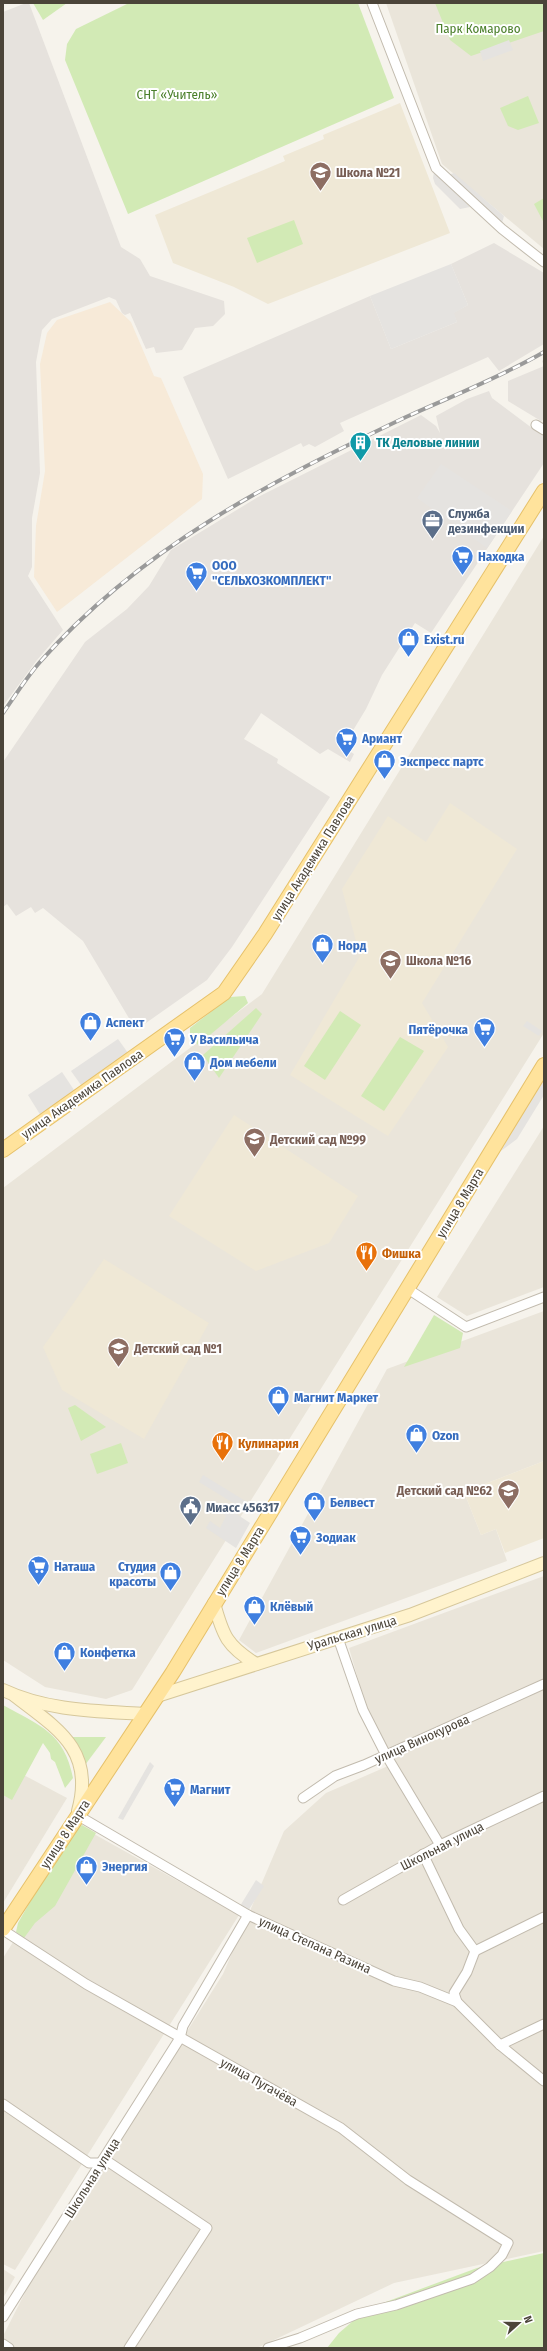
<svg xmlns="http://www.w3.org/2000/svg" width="547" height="2351" font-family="'Fira Sans Condensed',sans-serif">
<rect width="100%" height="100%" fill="#f6f3ec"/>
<g fill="#eae5da">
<polygon points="386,3 544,3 544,249 442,164"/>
<polygon points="544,536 544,1033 132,1690 106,1699 45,1687 3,1660 3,1188 262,994"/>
<polygon points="544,1126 544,1287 467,1316 437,1297"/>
<polygon points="544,1311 544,1461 464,1492 481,1535 496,1529 507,1561 256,1653 239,1640 387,1369"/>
<polygon points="544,1576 544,2251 394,2283 257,2348 3,2348 3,2336 33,2277 223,1974 284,1831 326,1793 395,1763 365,1703 349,1648"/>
<polygon points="3,1764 67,1798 3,1903"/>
<polygon points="85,1829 239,1915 15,2270 3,2264 3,1958"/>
<polygon points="3,2269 15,2277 3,2298"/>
</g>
<polygon fill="#f7ead8" points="110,302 131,322 154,376 161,378 203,474 202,499 57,612 34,577 36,526 45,471 40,364 47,333 57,320"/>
<g fill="#e6e2dd">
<polygon points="26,3 29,3 121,247 140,259 150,276 224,301 225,314 213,326 195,328 182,350 156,353 154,347 146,349 130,313 125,315 122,313 116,300 109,297 52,319 42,330 36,362 40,473 32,518 32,567 28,576 63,630 37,660 3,706 3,12"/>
<polygon points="494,243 544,273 544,344 499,371 488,357 340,423 344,431 315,447 309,444 303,447 301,443 228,479 183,377 370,296 391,349 457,322 453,313 468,305 451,264"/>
<polygon points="544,359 544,419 541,421 508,401 508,381 544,366 542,361"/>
<polygon points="489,391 492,398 544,437 544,463 431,633 415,623 382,675 366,709 343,747 354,754 350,762 328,749 320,754 261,713 260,715 244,739 278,759 277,763 330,797 232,947 207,980 136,1030 83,941 43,908 35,913 31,907 16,916 7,904 3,907 3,762 85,642 127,609 149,586 171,550 258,497 421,415 436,426 440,433 436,416 467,399"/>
</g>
<g fill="#efe8d6">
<polygon points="400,103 450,233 268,304 234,287 173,263 155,215 285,161 283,156 324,139 323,135"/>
<polygon points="450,803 517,849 422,1003 448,1047 388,1136 290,1075 360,956 342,889 388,816 426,842"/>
<polygon points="234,1115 358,1196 329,1243 256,1271 169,1216"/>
<polygon points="104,1259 209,1323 144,1439 62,1390 43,1347"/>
<polygon points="544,1461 544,1538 505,1553 496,1529 481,1535 464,1492"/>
</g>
<g fill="#d2eab5">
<polygon points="33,3 67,3 43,20"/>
<polygon points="129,3 358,3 394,98 128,214 65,60 67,44 76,29"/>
<polygon points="435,3 544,3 544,31 471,56 450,40"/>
<polygon points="528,96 539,123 518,130 508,126 500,108"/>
<polygon points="544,198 544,223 534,204"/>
<polygon points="294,220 303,244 257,263 247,238"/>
<polygon points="245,996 248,1003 198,1045 190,1035 190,1028 230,997"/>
<polygon points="256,1008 262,1014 219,1078 203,1055"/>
<polygon points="340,1011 361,1025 325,1080 304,1066"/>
<polygon points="400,1037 424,1051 384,1111 361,1096"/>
<polygon points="434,1315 463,1333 460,1348 404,1367"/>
<polygon points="75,1405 106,1427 81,1441 68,1408"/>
<polygon points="121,1443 128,1463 97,1474 90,1454"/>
<path d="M3 1705C40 1726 64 1732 73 1778L65 1788 55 1762 51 1759 50 1753 43 1743 12 1800 3 1795Z"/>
<polygon points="70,1737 106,1737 85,1765 78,1745"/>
<polygon points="82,1825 96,1833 55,1906 35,1923 24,1938 16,1932 18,1923 71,1830"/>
<polygon points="544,2253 544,2348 327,2348 339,2333 367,2309 477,2268"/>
</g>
<g fill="#e5e3e0">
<polygon points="509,40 513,50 483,61 480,51"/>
<polygon points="434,172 470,207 460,209 435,184 433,178"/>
<polygon points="454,173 504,216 502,223 448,175"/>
<polygon points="451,264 468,305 454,313 457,322 391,349 370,296"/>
<polygon points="441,464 512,511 487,548 417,498"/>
<polygon points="527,1021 542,1031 539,1036 523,1026"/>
<polygon points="118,1039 128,1053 81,1085 71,1071"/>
<polygon points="62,1072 76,1093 41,1116 28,1095"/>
<polygon points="544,1077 544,1095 517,1139 501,1151"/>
<polygon points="203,1475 252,1505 248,1512 199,1482"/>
<polygon points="220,1503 250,1523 236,1548 206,1528 210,1521 220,1528 226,1516 217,1509"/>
<polygon points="150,1762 154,1766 123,1820 118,1818"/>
<polygon points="256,1880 264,1886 248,1911 240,1906"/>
</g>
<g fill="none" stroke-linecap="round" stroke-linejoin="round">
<defs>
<g id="street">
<polyline points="372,3 436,168 502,229 544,262"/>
<polyline points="536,425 544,430"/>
<polyline points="408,1289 466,1327 544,1297"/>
<polyline points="338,1638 363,1710 386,1755 440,1845"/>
<polyline points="303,1798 335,1776 364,1765 544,1684"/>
<polyline points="77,1815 248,1915 394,1981 420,1987 457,2002 500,2045 544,2081"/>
<polyline points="423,1854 459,1929 475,1951"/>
<polyline points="343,1900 440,1845 544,1796"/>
<polyline points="3,1930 86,1984 341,2128 408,2180 508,2243 502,2255 490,2267 472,2279 396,2305 357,2314 300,2338 268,2348"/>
<polyline points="475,1951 544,1917"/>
<polyline points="457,2002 454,1993 467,1972 475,1951"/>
<polyline points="500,2045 544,2024"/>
<polyline points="3,2104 89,2163 110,2163 207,2228 129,2348"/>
<polyline points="3,2317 180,2038 183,2026 248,1915"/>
<polyline points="3,2344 9,2348"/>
</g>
<g id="secondary">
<path d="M214 1603C223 1636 227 1646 256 1664"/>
<path d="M3 1690C47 1711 97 1711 145 1714"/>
<path d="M15 1696C58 1729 95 1750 78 1811"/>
<polyline points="157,1696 410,1615 544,1563"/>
</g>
<g id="primary">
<polyline points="3,1150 224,993 265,934 544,491"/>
<polyline points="3,1929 173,1672 544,1065"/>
</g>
</defs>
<use href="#street" stroke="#c2bbae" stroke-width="11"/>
<use href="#secondary" stroke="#d6c79b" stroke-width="14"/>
<use href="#primary" stroke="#e6c16a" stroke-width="16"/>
<use href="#street" stroke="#fff" stroke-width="9"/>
<use href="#secondary" stroke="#fff3cd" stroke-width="12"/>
<use href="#primary" stroke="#ffe39c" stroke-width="14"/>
<defs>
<path id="rail" d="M3 713C15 696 26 678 40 662 141 547 270 482 406 417 452 396 501 377 544 352"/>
</defs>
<use href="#rail" stroke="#9a9a9a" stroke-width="4"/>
<use href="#rail" stroke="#fff" stroke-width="2.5" stroke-dasharray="8" stroke-linecap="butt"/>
</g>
<defs>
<symbol id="school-pin" viewBox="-11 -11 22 30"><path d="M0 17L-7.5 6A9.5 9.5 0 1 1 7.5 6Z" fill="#8d6e63" stroke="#fff"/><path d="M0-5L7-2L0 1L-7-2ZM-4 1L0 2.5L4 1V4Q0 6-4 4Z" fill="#fff"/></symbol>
<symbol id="building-pin" viewBox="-11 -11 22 30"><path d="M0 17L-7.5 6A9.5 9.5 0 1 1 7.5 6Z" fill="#0f9aa8" stroke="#fff"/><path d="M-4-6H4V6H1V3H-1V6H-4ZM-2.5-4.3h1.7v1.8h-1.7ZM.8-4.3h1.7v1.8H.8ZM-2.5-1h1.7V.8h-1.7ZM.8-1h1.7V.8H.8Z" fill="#fff"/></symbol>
<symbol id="office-pin" viewBox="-11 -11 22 30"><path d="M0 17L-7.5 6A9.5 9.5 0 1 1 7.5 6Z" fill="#5c6f8a" stroke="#fff"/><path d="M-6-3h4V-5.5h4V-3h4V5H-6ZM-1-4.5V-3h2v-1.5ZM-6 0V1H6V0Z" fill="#fff"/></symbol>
<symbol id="supermarket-pin" viewBox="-11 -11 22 30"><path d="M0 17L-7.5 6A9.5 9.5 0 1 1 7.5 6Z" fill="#3f7fe0" stroke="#fff"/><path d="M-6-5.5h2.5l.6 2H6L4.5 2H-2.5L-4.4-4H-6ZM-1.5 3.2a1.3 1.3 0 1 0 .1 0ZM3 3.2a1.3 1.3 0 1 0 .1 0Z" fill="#fff"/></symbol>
<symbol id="shop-pin" viewBox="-11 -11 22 30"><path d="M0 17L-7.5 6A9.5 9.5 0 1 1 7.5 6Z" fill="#3f7fe0" stroke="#fff"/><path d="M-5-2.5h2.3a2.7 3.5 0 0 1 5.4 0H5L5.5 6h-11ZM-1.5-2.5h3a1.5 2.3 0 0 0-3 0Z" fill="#fff"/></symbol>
<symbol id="restaurant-pin" viewBox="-11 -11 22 30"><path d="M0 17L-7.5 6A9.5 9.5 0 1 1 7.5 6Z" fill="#e8710a" stroke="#fff"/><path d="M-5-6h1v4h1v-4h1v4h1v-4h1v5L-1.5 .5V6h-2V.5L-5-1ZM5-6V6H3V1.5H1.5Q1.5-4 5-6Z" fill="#fff"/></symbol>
<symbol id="civic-pin" viewBox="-11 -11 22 30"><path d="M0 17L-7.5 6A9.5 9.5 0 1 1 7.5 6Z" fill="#5c6f8a" stroke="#fff"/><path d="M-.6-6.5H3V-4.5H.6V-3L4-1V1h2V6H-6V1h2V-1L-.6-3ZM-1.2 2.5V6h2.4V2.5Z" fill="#fff"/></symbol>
</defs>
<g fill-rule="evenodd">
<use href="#school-pin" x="308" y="160" width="25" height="34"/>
<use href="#building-pin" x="348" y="430" width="25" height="34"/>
<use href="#office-pin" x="420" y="508" width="25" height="34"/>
<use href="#supermarket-pin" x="450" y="544" width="25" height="34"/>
<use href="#supermarket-pin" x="184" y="560" width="25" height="34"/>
<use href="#shop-pin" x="396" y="626" width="25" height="34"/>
<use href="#supermarket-pin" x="334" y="726" width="25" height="34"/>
<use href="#shop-pin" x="372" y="748" width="25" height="34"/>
<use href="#shop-pin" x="310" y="932" width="25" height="34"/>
<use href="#school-pin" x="378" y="948" width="25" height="34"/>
<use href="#shop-pin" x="78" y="1010" width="25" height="34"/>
<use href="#supermarket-pin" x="472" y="1016" width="25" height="34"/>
<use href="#supermarket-pin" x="162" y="1026" width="25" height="34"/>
<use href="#shop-pin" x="182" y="1050" width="25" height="34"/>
<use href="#school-pin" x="242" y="1126" width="25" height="34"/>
<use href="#restaurant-pin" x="354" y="1240" width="25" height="34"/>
<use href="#school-pin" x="106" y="1336" width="25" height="34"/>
<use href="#shop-pin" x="266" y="1384" width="25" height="34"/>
<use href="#shop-pin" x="404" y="1422" width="25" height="34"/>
<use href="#restaurant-pin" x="210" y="1430" width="25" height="34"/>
<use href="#school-pin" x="496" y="1478" width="25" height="34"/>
<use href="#shop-pin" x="302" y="1490" width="25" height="34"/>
<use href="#civic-pin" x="178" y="1494" width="25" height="34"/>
<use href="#supermarket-pin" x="288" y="1524" width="25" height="34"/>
<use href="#supermarket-pin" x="26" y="1554" width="25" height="34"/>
<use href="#shop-pin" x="158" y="1560" width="25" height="34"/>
<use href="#shop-pin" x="242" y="1594" width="25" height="34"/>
<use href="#shop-pin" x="52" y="1640" width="25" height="34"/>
<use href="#supermarket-pin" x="162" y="1776" width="25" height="34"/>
<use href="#shop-pin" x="74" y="1854" width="25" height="34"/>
</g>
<g text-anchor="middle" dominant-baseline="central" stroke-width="4" stroke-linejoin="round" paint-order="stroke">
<g font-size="13" fill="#4a7f2a" stroke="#fff">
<text x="478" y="28">Парк Комарово</text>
<text x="177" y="94">СНТ «Учитель»</text>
</g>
<g font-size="13" font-weight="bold" fill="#785e54" stroke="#fff" text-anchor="start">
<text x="336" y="172">Школа №21</text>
<text x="406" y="960">Школа №16</text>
<text x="270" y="1139">Детский сад №99</text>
<text x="134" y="1348">Детский сад №1</text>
<text x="492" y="1490" text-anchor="end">Детский сад №62</text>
</g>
<g font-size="13" font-weight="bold" fill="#0d838f" stroke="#fff" text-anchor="start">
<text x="376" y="442">ТК Деловые линии</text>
</g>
<g font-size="13" font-weight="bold" fill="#4e5e75" stroke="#fff" text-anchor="start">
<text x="448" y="513">Служба<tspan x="448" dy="15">дезинфекции</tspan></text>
<text x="206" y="1507">Миасс 456317</text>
</g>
<g font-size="13" font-weight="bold" fill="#366cbe" stroke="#fff" text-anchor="start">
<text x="478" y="556">Находка</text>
<text x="212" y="565">ООО<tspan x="212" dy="15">"СЕЛЬХОЗКОМПЛЕКТ"</tspan></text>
<text x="424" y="639">Exist.ru</text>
<text x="362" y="738">Ариант</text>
<text x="400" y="761">Экспресс партс</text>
<text x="338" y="945">Норд</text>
<text x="106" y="1022">Аспект</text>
<text x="468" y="1029" text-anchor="end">Пятёрочка</text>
<text x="190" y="1039">У Васильича</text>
<text x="210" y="1062">Дом мебели</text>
<text x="294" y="1397">Магнит Маркет</text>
<text x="432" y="1435">Ozon</text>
<text x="330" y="1502">Белвест</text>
<text x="316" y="1537">Зодиак</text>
<text x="54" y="1566">Наташа</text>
<text x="156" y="1566" text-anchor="end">Студия<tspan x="156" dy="15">красоты</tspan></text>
<text x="270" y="1606">Клёвый</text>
<text x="80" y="1652">Конфетка</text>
<text x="190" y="1789">Магнит</text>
<text x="102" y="1866">Энергия</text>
</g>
<g font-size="13" fill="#4b4439" stroke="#fff">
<text transform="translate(313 858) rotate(-58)">улица Академика Павлова</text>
<text transform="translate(82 1094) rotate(-35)">улица Академика Павлова</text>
<text transform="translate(460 1203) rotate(-59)">улица 8 Марта</text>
<text transform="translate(240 1561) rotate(-58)">улица 8 Марта</text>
<text transform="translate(352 1633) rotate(-17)">Уральская улица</text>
<text transform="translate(422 1739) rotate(-24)">улица Винокурова</text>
<text transform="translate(65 1834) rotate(-57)">улица 8 Марта</text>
<text transform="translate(442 1846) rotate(-27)">Школьная улица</text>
<text transform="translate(315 1945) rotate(24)">улица Степана Разина</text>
<text transform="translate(259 2082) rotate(29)">улица Пугачёва</text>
<text transform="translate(92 2178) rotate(-58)">Школьная улица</text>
</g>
<g font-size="13" font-weight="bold" fill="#c56008" stroke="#fff" text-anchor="start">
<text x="382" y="1253">Фишка</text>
<text x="238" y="1443">Кулинария</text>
</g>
</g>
<rect width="547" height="2351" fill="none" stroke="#4b4439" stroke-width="8"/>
<g transform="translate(519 2323) rotate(69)" stroke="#ffffff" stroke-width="3" paint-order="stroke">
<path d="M0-3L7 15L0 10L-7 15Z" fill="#4b4439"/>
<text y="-6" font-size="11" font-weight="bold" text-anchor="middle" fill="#4b4439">N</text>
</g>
</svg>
